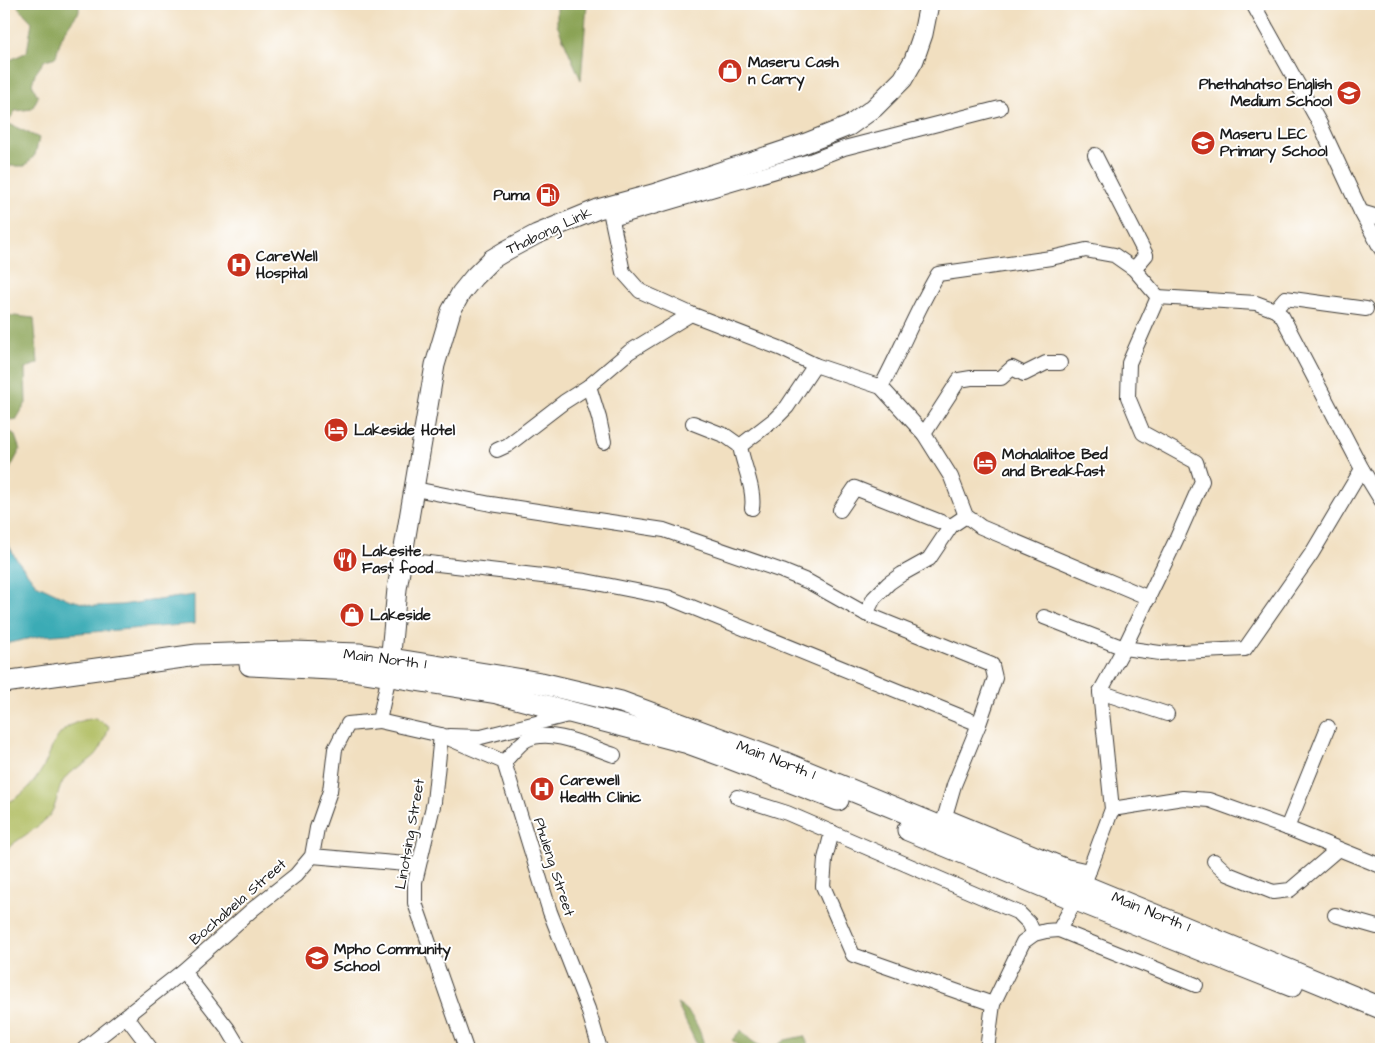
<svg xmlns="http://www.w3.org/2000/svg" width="1385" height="1053" font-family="'Architects Daughter',sans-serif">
<rect width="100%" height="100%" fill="#fff"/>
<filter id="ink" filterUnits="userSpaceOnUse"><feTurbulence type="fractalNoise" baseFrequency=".02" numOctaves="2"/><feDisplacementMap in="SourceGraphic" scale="10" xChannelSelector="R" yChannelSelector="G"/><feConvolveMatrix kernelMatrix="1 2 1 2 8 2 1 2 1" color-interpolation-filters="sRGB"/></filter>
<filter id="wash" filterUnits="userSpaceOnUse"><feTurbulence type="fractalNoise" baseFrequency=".0096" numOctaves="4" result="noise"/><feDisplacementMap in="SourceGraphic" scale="20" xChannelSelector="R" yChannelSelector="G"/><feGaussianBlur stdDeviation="1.12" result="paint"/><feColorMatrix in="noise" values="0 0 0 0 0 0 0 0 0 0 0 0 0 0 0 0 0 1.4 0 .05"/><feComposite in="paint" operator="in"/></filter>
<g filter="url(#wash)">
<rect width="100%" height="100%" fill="#f1dfc0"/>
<path fill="#aebb5d" stroke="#656c3c" d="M95 718 109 726C106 737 101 752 91 759 83 766 72 769 66 777 56 789 59 803 49 816 36 831 17 838 4 852V804C24 797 40 777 48 757 52 747 55 739 63 731 72 722 84 720 95 718Z"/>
<g fill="#8aa354" stroke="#536038">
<path d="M19 4H79V12C66 28 60 37 56 57L45 60 35 74 32 84 38 97 32 109 15 111 7 123 39 138 35 155 25 166H4V63L27 52 32 22 18 7Z"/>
<polygon points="557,4 587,4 581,80 557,25"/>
<polygon points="4,315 34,318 38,363 25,369 26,403 16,420 4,419"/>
<polygon points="4,432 13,433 15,436 20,450 4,480"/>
<path d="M677 1004C694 1012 701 1032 705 1049H699Z"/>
<path d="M741 1030C750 1041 757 1046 771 1049L785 1040 804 1036 808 1044 804 1049H742L732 1040Z"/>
</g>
<polygon fill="#3aabb5" stroke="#2b6468" points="4,536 15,557 36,584 68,599 93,606 121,605 194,595 194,624 41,636 4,644"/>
</g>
<g filter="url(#ink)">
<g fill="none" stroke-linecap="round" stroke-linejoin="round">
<defs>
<g id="minor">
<polyline points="1253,4 1320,124 1361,212 1381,249"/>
<polyline points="1095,155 1146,255 1134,269"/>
<polyline points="609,206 623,272 640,291 691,314 782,349 815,365 881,387 924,434 951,477 966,516 981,527 1149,598"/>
<polyline points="1361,212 1381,218"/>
<polyline points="612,219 810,161 844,148 1000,108"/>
<polyline points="1275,310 1285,298 1366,309"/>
<polyline points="589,386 599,418 604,442"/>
<path d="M881 387C901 350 916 311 938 274L1051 258 1086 250 1114 255 1134 269 1158 297"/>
<path d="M693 423 726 436 740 446C743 465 755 489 752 508"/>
<polyline points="924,434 959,380 971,378 1001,378 1012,368 1024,374 1046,363 1060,363"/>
<polyline points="740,446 775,419 787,407 815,365"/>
<polyline points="497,450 508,445 564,402 589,386 629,352 691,314"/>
<polyline points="415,489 491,504 664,530 782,571 809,582 866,614 992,665 995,678 979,724 954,785 945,816 1066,866 1089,871"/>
<polyline points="840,510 855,488 951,526"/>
<polyline points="403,560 586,581 667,597 979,724"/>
<polyline points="866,614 874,598 889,583 902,574 929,559 951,526 966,516"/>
<polyline points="1044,617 1124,648 1176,540 1202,481 1196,462 1143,433 1128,397 1129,363 1158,297 1256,303 1275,310 1282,316 1362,469 1381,500"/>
<polyline points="1100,692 1167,714"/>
<polyline points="379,721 441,735 504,762 550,912 588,1009 600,1049"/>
<polyline points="441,735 434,802 415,882 415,903 466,1049"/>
<polyline points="449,736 481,737 572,714"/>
<path d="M504 762C511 755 518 745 526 740 550 727 590 747 614 755"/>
<polyline points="737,797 787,813 1019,913 1029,923 1034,934"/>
<polyline points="1112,809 1183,798 1209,800 1287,828 1381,866"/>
<polyline points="1287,828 1328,727"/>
<polyline points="832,832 825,859 823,886 853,955 993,1004"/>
<polyline points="312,856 418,865"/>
<polyline points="1214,861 1228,874 1273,892 1290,890 1338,849"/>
<polyline points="1335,915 1377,927 1381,926"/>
<polyline points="1059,930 1196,985"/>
<polyline points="183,971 228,1029 240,1049"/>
<polyline points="126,1016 151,1049"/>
<polyline points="84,1049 183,971 253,909 296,875 312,856 317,828 330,791 335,749 348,724 379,721 389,675"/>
<polyline points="987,1049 993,1004 1023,942 1034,934 1046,931 1059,930 1084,884 1112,809 1100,692 1124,648 1160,653 1245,649 1312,553 1362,469"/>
</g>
<polyline id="secondary" points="389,674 397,589 435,365 451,311 461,293 474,277 492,259 507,250 537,234 598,209 653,194 801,145 849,126 874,108 903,79 914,60 923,34 929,4"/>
<g id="primary">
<polyline points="250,665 352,670 497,693 685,742 729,758 838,800"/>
<polyline points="4,682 197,655 291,652 360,654 541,683 621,702 783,762 1381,1008"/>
<polyline points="908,830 1076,900 1292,986"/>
</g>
</defs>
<use href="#minor" stroke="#3c3935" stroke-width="16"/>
<use href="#secondary" stroke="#3c3935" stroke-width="21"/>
<use href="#primary" stroke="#3c3935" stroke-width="23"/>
<use href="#minor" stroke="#fff" stroke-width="14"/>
<use href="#secondary" stroke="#fff" stroke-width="19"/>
<use href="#primary" stroke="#fff" stroke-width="21"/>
</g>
</g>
<defs>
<symbol id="shop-disc" viewBox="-11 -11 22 22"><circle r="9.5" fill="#c8321e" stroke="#fff"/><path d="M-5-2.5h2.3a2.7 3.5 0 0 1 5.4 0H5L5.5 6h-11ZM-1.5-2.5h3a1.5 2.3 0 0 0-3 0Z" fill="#fff"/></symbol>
<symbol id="school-disc" viewBox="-11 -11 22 22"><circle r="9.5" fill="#c8321e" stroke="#fff"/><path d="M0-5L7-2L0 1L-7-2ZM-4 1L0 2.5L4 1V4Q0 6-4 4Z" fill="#fff"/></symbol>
<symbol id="fuel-disc" viewBox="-11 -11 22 22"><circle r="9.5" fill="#c8321e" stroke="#fff"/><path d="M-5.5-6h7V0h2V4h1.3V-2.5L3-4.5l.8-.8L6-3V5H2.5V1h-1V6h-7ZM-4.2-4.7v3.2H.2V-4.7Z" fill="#fff"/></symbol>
<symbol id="hospital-disc" viewBox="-11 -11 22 22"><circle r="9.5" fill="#c8321e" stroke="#fff"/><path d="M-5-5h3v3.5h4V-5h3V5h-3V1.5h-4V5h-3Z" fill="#fff"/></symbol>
<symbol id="hotel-disc" viewBox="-11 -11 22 22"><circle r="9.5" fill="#c8321e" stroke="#fff"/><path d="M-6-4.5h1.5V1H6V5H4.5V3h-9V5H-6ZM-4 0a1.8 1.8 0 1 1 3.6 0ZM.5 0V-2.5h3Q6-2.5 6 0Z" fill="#fff"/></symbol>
<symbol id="restaurant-disc" viewBox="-11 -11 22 22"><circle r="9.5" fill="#c8321e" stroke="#fff"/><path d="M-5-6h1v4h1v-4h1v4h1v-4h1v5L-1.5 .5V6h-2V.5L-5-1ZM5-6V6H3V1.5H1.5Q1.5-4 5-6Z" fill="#fff"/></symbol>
</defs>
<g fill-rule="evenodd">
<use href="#shop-disc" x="716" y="57" width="28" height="28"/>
<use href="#school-disc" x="1335" y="79" width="28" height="28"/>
<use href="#school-disc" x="1189" y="129" width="28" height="28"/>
<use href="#fuel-disc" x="534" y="181" width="28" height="28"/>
<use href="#hospital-disc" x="225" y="251" width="28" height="28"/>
<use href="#hotel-disc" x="322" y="416" width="28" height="28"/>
<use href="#hotel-disc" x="971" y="449" width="28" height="28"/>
<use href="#restaurant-disc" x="331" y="546" width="28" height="28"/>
<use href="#shop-disc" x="338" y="601" width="28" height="28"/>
<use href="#hospital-disc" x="528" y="775" width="28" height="28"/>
<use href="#school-disc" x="303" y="944" width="28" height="28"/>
</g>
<g text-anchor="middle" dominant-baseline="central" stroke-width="4" stroke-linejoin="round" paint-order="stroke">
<g font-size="15" font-weight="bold" fill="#1c1c1c" stroke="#fff" text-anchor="start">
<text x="748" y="62">Maseru Cash<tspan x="748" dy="17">n Carry</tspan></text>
<text x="1332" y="84" text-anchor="end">Phethahatso English<tspan x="1332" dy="17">Medium School</tspan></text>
<text x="1220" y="134">Maseru LEC<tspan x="1220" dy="17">Primary School</tspan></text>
<text x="530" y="195" text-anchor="end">Puma</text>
<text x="256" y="256">CareWell<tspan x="256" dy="17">Hospital</tspan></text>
<text x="354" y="430">Lakeside Hotel</text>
<text x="1002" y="454">Mohalalitoe Bed<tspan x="1002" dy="17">and Breakfast</tspan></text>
<text x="362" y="551">Lakesite<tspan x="362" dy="17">Fast food</tspan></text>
<text x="370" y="615">Lakeside</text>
<text x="560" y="780">Carewell<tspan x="560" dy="17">Health Clinic</tspan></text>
<text x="334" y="949">Mpho Community<tspan x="334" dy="17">School</tspan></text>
</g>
<g font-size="15" fill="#1c1c1c" stroke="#fff">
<text transform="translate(549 231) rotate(-25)">Thabong Link</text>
<text transform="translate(385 659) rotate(7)">Main North 1</text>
<text transform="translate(776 760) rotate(21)">Main North 1</text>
<text transform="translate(410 834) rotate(-80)">Linotsing Street</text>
<text transform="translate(554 867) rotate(72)">Phuleng Street</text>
<text transform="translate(238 902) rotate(-41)">Bochabela Street</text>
<text transform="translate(1151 912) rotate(22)">Main North 1</text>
</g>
</g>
<rect width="1385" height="1053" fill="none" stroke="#fff" stroke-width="20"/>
</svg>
